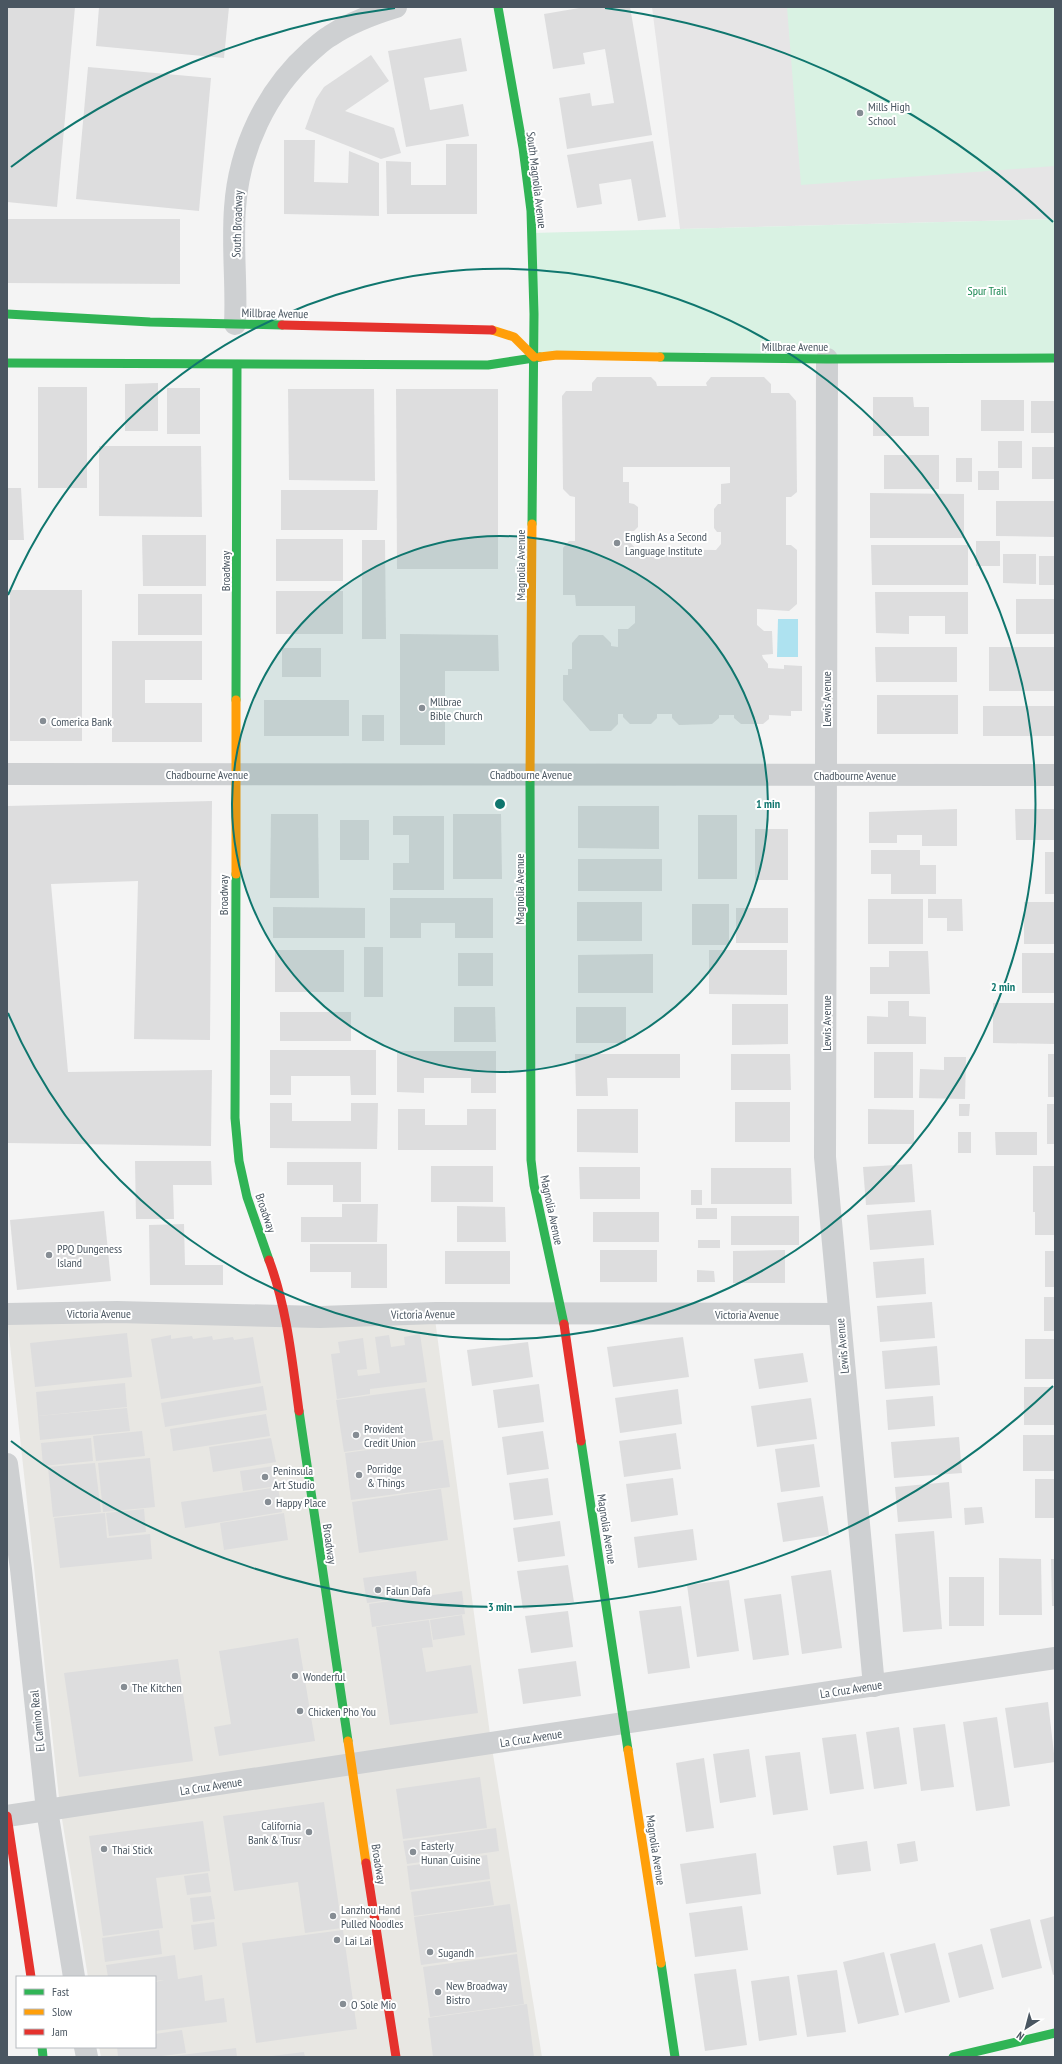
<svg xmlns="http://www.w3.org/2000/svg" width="1062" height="2064" font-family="'PT Sans Narrow',sans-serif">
<rect width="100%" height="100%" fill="#f4f4f4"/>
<polygon fill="#e8e7e3" points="7,1317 435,1319 491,1742 542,2057 101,2057 99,2047 155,2047 155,1977 88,1977 60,1807"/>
<polygon fill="#e6e5e6" points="652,7 1055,7 1055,219 680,229"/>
<g fill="#d9f2e3">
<polygon points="787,7 1055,7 1055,166 801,185"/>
<polygon points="1055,219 1055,358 534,357 532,233"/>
</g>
<polygon fill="#aee2f0" points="778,619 798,619 798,657 777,657"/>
<g fill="#ddddde" fill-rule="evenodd">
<polygon points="7,7 75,7 57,207 7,202"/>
<polygon points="99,7 229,7 224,58 96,46"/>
<polygon points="585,7 630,7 652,135 567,149 559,98 590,93 592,106 614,103 605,49 583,53 585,64 553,69 544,14"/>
<polygon points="461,38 467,71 424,78 430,110 463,104 469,136 406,147 388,51"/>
<polygon points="371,55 389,81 345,111 394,128 401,153 381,159 305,129 316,99 324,87"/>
<polygon points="88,67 211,78 199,211 76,199"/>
<polygon points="284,140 315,140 314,182 348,183 349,151 379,163 379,216 284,214"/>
<polygon points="653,141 666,217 638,221 631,179 599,184 602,204 577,208 567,155"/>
<polygon points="446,144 477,144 477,214 387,214 386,161 411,162 411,185 446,185"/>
<polygon points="7,219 180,219 180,284 7,283"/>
<path d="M597 377H651L656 382 657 386H707L706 383 711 377H764L771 384V393H789L796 401 797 492 791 497H786V545H791L797 550V604L789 611 757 609V625L764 631H772L773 654 762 655 763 658 768 664V668L784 669V665L802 666V711H791V716L769 715V719L763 724H741L734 718V715H719V718L712 724 679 725 672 718V714H657V718L651 724H630L623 717V714H618V724L611 731H590L563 700V675H568V669H572V643L579 635H603L611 643V646L618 647V629H628L635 623V606H576L575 595H563V548L569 541H575V497L570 496 563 489 562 396 566 391H592V383ZM623 467H730V483L721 484V504H718L714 509V528L717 532H721V544L716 550 636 549 629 541V531H634L638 527V507L634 504 629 503V482H623Z"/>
<polygon points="158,383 158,431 125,431 125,384"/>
<rect x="38" y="387" width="49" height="101"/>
<rect x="167" y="388" width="33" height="46"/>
<polygon points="288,389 374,389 375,481 289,480"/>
<polygon points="396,389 498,389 498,569 397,569"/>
<polygon points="873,397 913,397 914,407 929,407 929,436 873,436"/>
<rect x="981" y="400" width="43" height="31"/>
<rect x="1031" y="401" width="24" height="32"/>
<rect x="998" y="441" width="24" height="27"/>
<polygon points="99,446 201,446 202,517 99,516"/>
<rect x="1032" y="447" width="23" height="32"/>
<rect x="884" y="455" width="55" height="34"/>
<rect x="956" y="458" width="16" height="24"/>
<rect x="978" y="471" width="21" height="19"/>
<polygon points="7,488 21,488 24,540 7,540"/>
<polygon points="281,490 378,490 377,530 281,530"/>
<polygon points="870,493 964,494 964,538 870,538"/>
<polygon points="996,501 1055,501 1055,537 996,536"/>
<polygon points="142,535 206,535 206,586 143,586"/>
<rect x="276" y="539" width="67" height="42"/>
<polygon points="362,540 385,540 386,639 362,639"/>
<rect x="976" y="541" width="24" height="25"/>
<polygon points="871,545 968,545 968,585 872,585"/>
<polygon points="1003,554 1036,554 1036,584 1003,583"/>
<rect x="1039" y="556" width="16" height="29"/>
<rect x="10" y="590" width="72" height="151"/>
<rect x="276" y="591" width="67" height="43"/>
<polygon points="875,592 968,592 968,634 945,634 945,616 909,616 909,634 876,633"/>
<rect x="138" y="594" width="64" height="41"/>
<rect x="1016" y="599" width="39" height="35"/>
<polygon points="400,634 498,635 499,671 445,671 445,745 400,745"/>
<polygon points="112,641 202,641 202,680 145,680 145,703 202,703 202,742 112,742"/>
<polygon points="875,647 957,647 957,682 876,682"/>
<rect x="989" y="647" width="66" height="44"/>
<rect x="282" y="648" width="39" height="29"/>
<rect x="877" y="695" width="81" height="39"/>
<rect x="264" y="700" width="85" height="36"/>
<rect x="983" y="706" width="72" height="30"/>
<rect x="362" y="715" width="22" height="26"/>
<polygon points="212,801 210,1040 134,1039 138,881 51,884 68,1072 212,1070 211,1146 7,1143 7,806"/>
<polygon points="578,806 659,806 659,849 578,848"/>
<polygon points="957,809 957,846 922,846 922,835 897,835 897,843 869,843 869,812"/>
<polygon points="1015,809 1055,809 1055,840 1016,840"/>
<polygon points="271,814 318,814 319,898 270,898"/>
<polygon points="453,814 501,814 502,879 453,879"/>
<rect x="698" y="815" width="39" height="64"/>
<polygon points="393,816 444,816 444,890 393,890 393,863 409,863 409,835 393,835"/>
<rect x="340" y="820" width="29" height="40"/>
<rect x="755" y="829" width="33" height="51"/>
<polygon points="871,850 920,850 920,865 936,865 936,894 891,894 891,874 871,874"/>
<rect x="1045" y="852" width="10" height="42"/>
<rect x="578" y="859" width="84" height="32"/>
<polygon points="390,898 493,898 493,938 455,938 455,923 421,923 421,938 390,938"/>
<rect x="868" y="899" width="55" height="45"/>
<polygon points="928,899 962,899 963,931 947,931 947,918 928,918"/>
<rect x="577" y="902" width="65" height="39"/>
<rect x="1024" y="902" width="31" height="42"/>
<rect x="692" y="904" width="37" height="41"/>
<polygon points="273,907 365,908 365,938 273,938"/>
<rect x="736" y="908" width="52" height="35"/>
<rect x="364" y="947" width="19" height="50"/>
<rect x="275" y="950" width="69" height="42"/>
<polygon points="709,950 787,950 787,995 709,994"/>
<polygon points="889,951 928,951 930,994 870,994 870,967 889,967"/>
<rect x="458" y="953" width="35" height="33"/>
<rect x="1022" y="953" width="33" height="40"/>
<polygon points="653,954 653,993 578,993 578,955"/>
<polygon points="888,1001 909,1001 909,1016 926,1017 926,1044 867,1044 867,1016 888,1017"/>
<polygon points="993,1003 1055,1003 1055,1044 993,1043"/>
<polygon points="732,1004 788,1004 788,1044 732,1045"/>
<polygon points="454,1007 495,1007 496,1042 454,1042"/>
<rect x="576" y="1007" width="50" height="36"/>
<rect x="280" y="1012" width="71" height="29"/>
<polygon points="270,1050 376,1050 376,1095 351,1095 350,1076 291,1076 291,1095 270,1095"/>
<polygon points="397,1051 496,1051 496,1093 471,1093 471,1078 424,1078 424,1093 397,1092"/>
<rect x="874" y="1052" width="39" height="46"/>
<polygon points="575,1054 680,1054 680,1078 607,1078 608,1096 576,1096"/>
<polygon points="731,1054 790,1054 791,1090 731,1090"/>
<rect x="1048" y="1054" width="7" height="43"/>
<polygon points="944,1057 966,1057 965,1099 919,1098 920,1069 944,1070"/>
<rect x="735" y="1102" width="55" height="40"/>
<polygon points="270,1103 292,1103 292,1121 351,1121 351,1103 378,1103 377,1149 270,1148"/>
<polygon points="959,1104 970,1104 969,1116 959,1116"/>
<rect x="1047" y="1104" width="8" height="40"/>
<polygon points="398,1109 425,1109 425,1125 467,1125 467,1109 496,1109 496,1150 398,1150"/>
<polygon points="577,1109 638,1109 638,1153 577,1152"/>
<polygon points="868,1109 914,1110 914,1144 868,1144"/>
<rect x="958" y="1132" width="13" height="21"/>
<polygon points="995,1132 1037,1132 1037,1155 996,1155"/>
<polygon points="135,1161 211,1161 212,1185 173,1185 174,1219 136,1219"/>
<polygon points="287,1162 361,1162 361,1202 333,1202 333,1185 287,1185"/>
<polygon points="912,1164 915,1202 866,1205 863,1167"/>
<rect x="431" y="1166" width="62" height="36"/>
<polygon points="1033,1166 1055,1166 1055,1235 1035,1235 1035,1212 1033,1212"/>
<polygon points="579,1167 640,1167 640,1199 580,1199"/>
<polygon points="711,1168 791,1168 792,1204 711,1204"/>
<rect x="691" y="1190" width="11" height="15"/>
<polygon points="342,1204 378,1204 377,1242 301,1242 301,1217 342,1217"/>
<polygon points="457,1206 505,1207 506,1242 457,1242"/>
<rect x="696" y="1208" width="21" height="11"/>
<polygon points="931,1210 934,1245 870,1250 867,1215"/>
<polygon points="104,1211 111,1281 17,1290 10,1220"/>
<rect x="593" y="1212" width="66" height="30"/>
<rect x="731" y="1216" width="68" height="29"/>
<polygon points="184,1224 185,1265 223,1265 223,1285 150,1285 149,1225"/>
<rect x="698" y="1240" width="22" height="8"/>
<polygon points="310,1244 387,1244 387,1288 351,1288 351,1272 310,1272"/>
<rect x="600" y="1250" width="57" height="32"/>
<polygon points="785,1250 785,1283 733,1283 733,1251"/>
<rect x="445" y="1251" width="65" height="33"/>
<rect x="1045" y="1251" width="10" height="36"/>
<polygon points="924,1258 926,1294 876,1298 873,1262"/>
<polygon points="697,1270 714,1271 715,1282 697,1282"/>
<rect x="1044" y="1297" width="11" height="34"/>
<polygon points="932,1302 935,1338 880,1342 877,1306"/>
<polygon points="127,1333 132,1377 35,1387 30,1343"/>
<polygon points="420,1334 427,1382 370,1389 370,1394 337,1399 331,1354 340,1353 338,1342 363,1338 367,1369 357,1370 358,1376 380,1373 375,1337 389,1335 391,1347 405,1345 404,1337"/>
<polygon points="171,1335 171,1339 192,1336 193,1339 212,1336 213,1340 233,1337 234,1340 253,1337 261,1383 161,1399 151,1339"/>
<polygon points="683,1337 689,1377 613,1387 607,1347"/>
<rect x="1025" y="1339" width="30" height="40"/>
<polygon points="528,1342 533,1377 472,1386 467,1350"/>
<polygon points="937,1346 940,1385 885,1389 882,1351"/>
<polygon points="803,1353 808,1382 759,1389 754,1359"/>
<polygon points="125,1383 127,1407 38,1416 36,1392"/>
<polygon points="539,1384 544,1422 498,1428 493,1390"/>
<polygon points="263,1386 267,1410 165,1427 161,1403"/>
<rect x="1024" y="1387" width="31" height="38"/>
<polygon points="425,1388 433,1440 344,1452 336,1400"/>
<polygon points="678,1389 682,1424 620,1433 615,1398"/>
<polygon points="933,1396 935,1426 888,1430 886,1400"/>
<polygon points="811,1398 817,1439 757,1447 751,1406"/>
<polygon points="127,1408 130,1431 40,1440 38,1416"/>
<polygon points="266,1414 270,1436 173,1451 170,1429"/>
<polygon points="142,1431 145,1456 96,1461 93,1436"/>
<polygon points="543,1431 549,1469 507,1475 502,1437"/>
<polygon points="676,1433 681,1469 624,1477 619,1441"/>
<rect x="1023" y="1435" width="32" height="36"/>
<polygon points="959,1437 962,1473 894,1478 891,1442"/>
<polygon points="91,1438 93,1461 43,1466 41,1443"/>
<polygon points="271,1438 276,1462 213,1472 209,1447"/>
<polygon points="443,1440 450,1487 351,1500 345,1453"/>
<polygon points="814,1444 820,1487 781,1492 775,1449"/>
<polygon points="150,1458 155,1507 103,1512 98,1463"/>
<polygon points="95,1463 101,1512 53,1517 48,1467"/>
<polygon points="274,1466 277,1486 243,1491 240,1471"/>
<polygon points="548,1478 553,1515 514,1520 509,1483"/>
<polygon points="673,1478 678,1515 631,1522 626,1484"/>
<rect x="1035" y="1479" width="20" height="39"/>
<polygon points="949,1482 952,1518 898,1522 895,1487"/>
<polygon points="278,1487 282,1512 185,1528 181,1502"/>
<polygon points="441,1489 448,1540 359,1553 352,1502"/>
<polygon points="823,1496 829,1535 783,1542 777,1503"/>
<polygon points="982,1507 984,1523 965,1525 964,1508"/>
<polygon points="144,1509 146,1532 109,1536 106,1513"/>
<polygon points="105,1513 107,1538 150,1534 152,1559 60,1568 54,1518"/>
<polygon points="284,1513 288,1540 224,1550 220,1523"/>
<polygon points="560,1521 565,1556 518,1562 513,1528"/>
<polygon points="693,1529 697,1560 638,1568 634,1537"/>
<polygon points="934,1531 942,1629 903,1632 895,1534"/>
<polygon points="999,1558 1041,1559 1042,1615 999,1615"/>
<polygon points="1051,1559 1055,1559 1055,1606 1052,1606"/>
<polygon points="568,1565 574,1602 523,1609 517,1571"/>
<polygon points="831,1570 842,1648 802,1654 791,1576"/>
<polygon points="416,1571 419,1596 367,1603 363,1578"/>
<rect x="949" y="1577" width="35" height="49"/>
<polygon points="729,1580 739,1651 697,1657 687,1585"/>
<polygon points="462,1591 465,1614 372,1627 369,1604"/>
<polygon points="781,1594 789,1655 753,1660 744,1599"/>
<polygon points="681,1606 690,1668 648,1674 639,1611"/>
<polygon points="568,1611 573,1647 531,1653 525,1616"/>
<polygon points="462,1615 465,1635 433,1640 430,1620"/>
<polygon points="429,1620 433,1647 422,1648 426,1672 471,1665 478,1713 390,1725 376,1627"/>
<polygon points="298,1638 315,1741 219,1756 214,1727 231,1724 219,1651"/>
<polygon points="178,1659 193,1761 79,1777 64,1673"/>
<polygon points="576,1661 581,1696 523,1704 518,1669"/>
<polygon points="1048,1702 1055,1762 1014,1768 1005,1708"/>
<polygon points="997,1717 1010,1806 976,1811 963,1722"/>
<polygon points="945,1724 954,1787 921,1791 913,1728"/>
<polygon points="899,1727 907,1784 874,1789 866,1732"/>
<polygon points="856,1734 864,1789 830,1794 822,1738"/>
<polygon points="749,1749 756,1797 720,1803 713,1754"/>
<polygon points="800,1752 808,1810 773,1815 765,1756"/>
<polygon points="704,1758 714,1828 686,1832 676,1763"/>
<polygon points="480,1777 487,1828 403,1839 396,1789"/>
<polygon points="324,1802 342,1928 305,1933 298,1882 234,1891 223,1816"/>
<polygon points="203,1821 210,1871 156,1878 163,1928 103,1936 89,1836"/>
<polygon points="496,1828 499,1851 407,1864 403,1841"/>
<polygon points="867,1841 871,1871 837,1875 833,1846"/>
<polygon points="915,1841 918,1861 900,1864 897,1844"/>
<polygon points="756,1853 761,1894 686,1904 680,1864"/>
<polygon points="487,1855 490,1879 410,1890 407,1866"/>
<polygon points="208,1873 211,1892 187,1895 184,1876"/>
<polygon points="490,1881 494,1905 414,1916 411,1892"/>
<polygon points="211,1896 215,1919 193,1922 190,1898"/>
<polygon points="510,1904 517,1952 421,1965 414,1917"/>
<polygon points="742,1906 748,1950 695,1957 689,1913"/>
<polygon points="1055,1916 1055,1974 1053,1975 1040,1920"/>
<polygon points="1030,1919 1042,1968 1002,1978 990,1929"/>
<polygon points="214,1922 217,1946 194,1950 191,1925"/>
<polygon points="159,1930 162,1954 105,1962 102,1938"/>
<polygon points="343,1930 357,2029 256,2043 242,1943"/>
<polygon points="935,1943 950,2002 905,2013 890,1954"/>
<polygon points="982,1944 994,1989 959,1998 948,1953"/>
<polygon points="884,1952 899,2015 858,2024 843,1962"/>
<polygon points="517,1954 524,2004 430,2017 423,1967"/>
<polygon points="175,1955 178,1979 202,1975 205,2001 224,1998 227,2022 155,2031 155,1982 164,1980 155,1981 155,1977 108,1977 106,1965"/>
<polygon points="736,1969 747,2045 705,2051 694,1974"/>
<polygon points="837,1970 846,2032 807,2037 797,1975"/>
<polygon points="789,1976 797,2035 759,2041 751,1981"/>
<polygon points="527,2004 534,2057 433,2057 428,2018"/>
<polygon points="182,2030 186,2053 154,2057 118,2057 117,2047 155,2047 155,2034"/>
<polygon points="236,2048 237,2057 174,2057 174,2056"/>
<polygon points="304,2052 305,2057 272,2057 272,2056"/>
</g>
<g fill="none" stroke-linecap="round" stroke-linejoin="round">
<g stroke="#ced0d2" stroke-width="22">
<path d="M235 324C237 285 232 247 235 208 239 149 266 91 311 51 317 46 323 40 330 36 351 22 373 14 396 7"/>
<polyline points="827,359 825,1157 874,1686"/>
<polyline points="7,774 1055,775"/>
<polyline points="7,1314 117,1312 320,1317 436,1313 839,1314"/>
<polyline points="7,1464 21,1569 47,1810 74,1977"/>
<polyline points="7,1816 1055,1658"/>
<polyline points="85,2047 87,2057"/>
</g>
<g stroke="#30b455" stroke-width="9">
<polyline points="498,7 523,148 531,211 534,314 532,524"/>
<polyline points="7,314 150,322 282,325"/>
<polyline points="660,357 827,359 1055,358"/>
<polyline points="7,363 488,365 540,357"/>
<polyline points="236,700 237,365"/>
<polyline points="530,777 531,1160 534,1185 564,1324"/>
<polyline points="236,874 235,1118 239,1161 247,1197 269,1260"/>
<polyline points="299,1411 348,1741"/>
<polyline points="581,1441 628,1750"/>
<polyline points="661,1963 675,2057"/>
<polyline points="42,2047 43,2057"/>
<polyline points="953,2057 1055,2033"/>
</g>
<g stroke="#ff9f0a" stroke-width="9">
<polyline points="492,330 514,337 534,357"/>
<polyline points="540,357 557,355 660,357"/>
<polyline points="530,777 532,524"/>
<polyline points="236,874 236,700"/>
<polyline points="348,1741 366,1863"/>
<polyline points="628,1750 661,1963"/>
</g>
<g stroke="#e5322d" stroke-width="9">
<polyline points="282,325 492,330"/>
<path d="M269 1260C287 1308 292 1360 299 1411"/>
<polyline points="564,1324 581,1441"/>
<polyline points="7,1816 31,1977"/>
<polyline points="366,1863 396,2057"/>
</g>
</g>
<circle cx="500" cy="804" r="268" fill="#0f766e" fill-opacity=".12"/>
<g fill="none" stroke="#0f766e" stroke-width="2">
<circle cx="500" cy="804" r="268"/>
<path d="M8 595A535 535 0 1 1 8 1013"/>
<path d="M1053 1386A803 803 0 0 1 11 1441M11 167A803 803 0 0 1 395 8M605 8A803 803 0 0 1 1053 222"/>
</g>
<g fill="#868d94" stroke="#fff" stroke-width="1.5">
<circle cx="860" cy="113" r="4"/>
<circle cx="617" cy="543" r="4"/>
<circle cx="422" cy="708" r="4"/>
<circle cx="43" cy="721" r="4"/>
<circle cx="49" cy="1255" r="4"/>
<circle cx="356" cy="1435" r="4"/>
<circle cx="359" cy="1475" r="4"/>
<circle cx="265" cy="1477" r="4"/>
<circle cx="268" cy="1502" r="4"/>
<circle cx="378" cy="1590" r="4"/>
<circle cx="295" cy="1676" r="4"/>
<circle cx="124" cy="1687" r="4"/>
<circle cx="300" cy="1711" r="4"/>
<circle cx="309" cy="1832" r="4"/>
<circle cx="104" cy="1849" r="4"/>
<circle cx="413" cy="1852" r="4"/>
<circle cx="333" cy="1916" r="4"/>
<circle cx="337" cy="1940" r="4"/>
<circle cx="430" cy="1952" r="4"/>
<circle cx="438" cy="1992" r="4"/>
<circle cx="343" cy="2004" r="4"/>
</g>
<g text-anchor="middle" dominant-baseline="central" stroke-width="4" stroke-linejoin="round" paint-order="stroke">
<g font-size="12" fill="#4a5661" stroke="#fff" text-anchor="start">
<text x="868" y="106">Mills High<tspan x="868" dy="14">School</tspan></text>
<text x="625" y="536">English As a Second<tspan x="625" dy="14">Language Institute</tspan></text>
<text x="430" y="701">Mllbrae<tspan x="430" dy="14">Bible Church</tspan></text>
<text x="51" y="721">Comerica Bank</text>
<text x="57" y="1248">PPQ Dungeness<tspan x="57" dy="14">Island</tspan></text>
<text x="364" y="1428">Provident<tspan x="364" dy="14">Credit Union</tspan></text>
<text x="367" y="1468">Porridge<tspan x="367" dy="14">&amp; Things</tspan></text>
<text x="273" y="1470">Peninsula<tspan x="273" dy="14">Art Studio</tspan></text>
<text x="276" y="1502">Happy Place</text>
<text x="386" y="1590">Falun Dafa</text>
<text x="303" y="1676">Wonderful</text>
<text x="132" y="1687">The Kitchen</text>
<text x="308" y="1711">Chicken Pho You</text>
<text x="301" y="1825" text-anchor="end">California<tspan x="301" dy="14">Bank &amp; Trusr</tspan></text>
<text x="421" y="1845">Easterly<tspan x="421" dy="14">Hunan Cuisine</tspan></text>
<text x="112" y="1849">Thai Stick</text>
<text x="341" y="1909">Lanzhou Hand<tspan x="341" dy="14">Pulled Noodles</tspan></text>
<text x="345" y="1940">Lai Lai</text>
<text x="438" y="1952">Sugandh</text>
<text x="446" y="1985">New Broadway<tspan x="446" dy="14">Bistro</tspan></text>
<text x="351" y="2004">O Sole Mio</text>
</g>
<g font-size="12" fill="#4a5661" stroke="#fff">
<text transform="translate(537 180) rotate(83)">South Magnolia Avenue</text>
<text transform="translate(237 224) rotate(-88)">South Broadway</text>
<text transform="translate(275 313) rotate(1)">Millbrae Avenue</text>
<text x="795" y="346">Millbrae Avenue</text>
<text transform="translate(520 565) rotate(-90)">Magnolia Avenue</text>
<text transform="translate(225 571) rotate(-90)">Broadway</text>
<text transform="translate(826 699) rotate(-90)">Lewis Avenue</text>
<text x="207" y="774">Chadbourne Avenue</text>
<text x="531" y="774">Chadbourne Avenue</text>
<text x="855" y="775">Chadbourne Avenue</text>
<text transform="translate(519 889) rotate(-90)">Magnolia Avenue</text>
<text transform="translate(223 895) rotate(-90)">Broadway</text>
<text transform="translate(826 1023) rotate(-90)">Lewis Avenue</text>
<text transform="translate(552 1210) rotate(78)">Magnolia Avenue</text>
<text transform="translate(266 1213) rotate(71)">Broadway</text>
<text x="99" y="1313">Victoria Avenue</text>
<text transform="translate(423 1314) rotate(-1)">Victoria Avenue</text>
<text x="747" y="1314">Victoria Avenue</text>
<text transform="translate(842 1346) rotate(-95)">Lewis Avenue</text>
<text transform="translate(607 1529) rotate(81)">Magnolia Avenue</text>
<text transform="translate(330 1544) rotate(82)">Broadway</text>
<text transform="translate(851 1689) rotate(-9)">La Cruz Avenue</text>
<text transform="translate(37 1721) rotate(-96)">El Camino Real</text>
<text transform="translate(531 1738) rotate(-9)">La Cruz Avenue</text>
<text transform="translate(211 1786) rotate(-9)">La Cruz Avenue</text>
<text transform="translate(656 1850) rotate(81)">Magnolia Avenue</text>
<text transform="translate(379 1864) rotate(81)">Broadway</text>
</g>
<g font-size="12" fill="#17864f" stroke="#fff">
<text x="987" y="290">Spur Trail</text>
</g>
</g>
<circle cx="500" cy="804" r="6" fill="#0f766e" stroke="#fff" stroke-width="2"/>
<g font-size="12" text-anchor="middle" font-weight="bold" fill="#0f766e" stroke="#fff" stroke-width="4" stroke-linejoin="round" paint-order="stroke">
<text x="768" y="808">1 min</text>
<text x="1003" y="991">2 min</text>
<text x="500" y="1611">3 min</text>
</g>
<rect width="1062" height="2064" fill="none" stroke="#4a5661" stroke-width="16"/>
<rect x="16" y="1976" width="140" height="72" fill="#ffffff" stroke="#b7bbc0"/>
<rect x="24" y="1989" width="20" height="6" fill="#30b455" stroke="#b7bbc0"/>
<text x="52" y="1996" font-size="12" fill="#4a5661">Fast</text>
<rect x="24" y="2009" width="20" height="6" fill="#ff9f0a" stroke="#b7bbc0"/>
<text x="52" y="2016" font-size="12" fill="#4a5661">Slow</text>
<rect x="24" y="2029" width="20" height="6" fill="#e5322d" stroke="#b7bbc0"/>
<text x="52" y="2036" font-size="12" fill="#4a5661">Jam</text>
<g transform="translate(1026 2028) rotate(216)" stroke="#ffffff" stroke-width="3" paint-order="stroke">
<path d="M0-3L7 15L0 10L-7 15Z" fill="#4a5661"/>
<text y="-6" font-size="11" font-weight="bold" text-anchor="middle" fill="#4a5661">N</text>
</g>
</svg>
